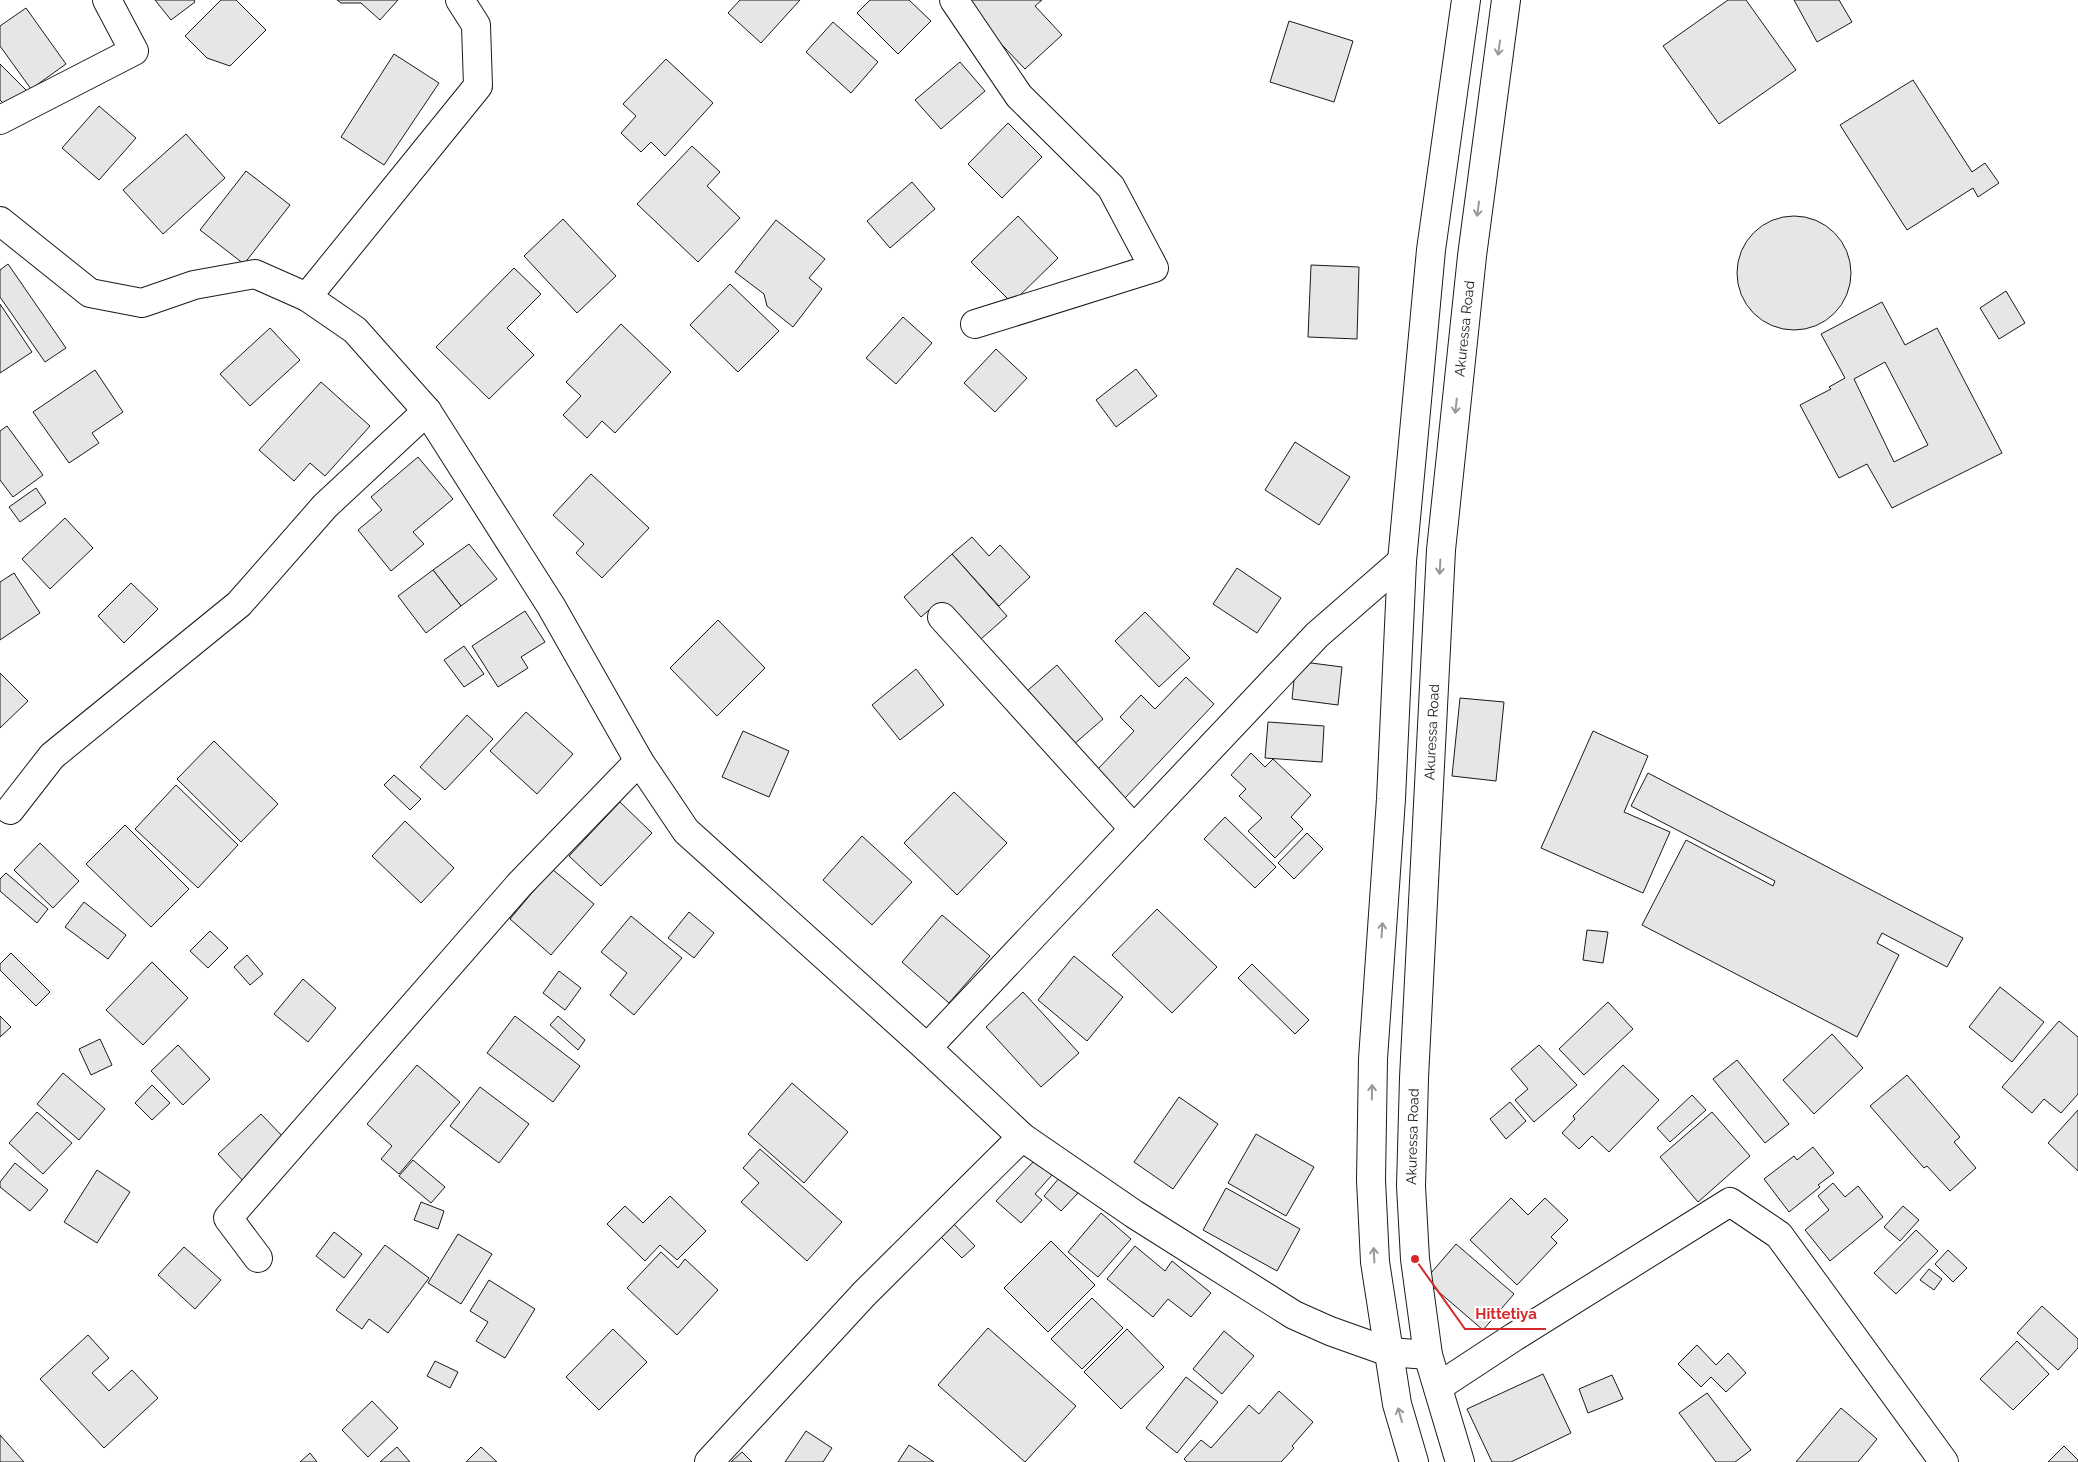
<svg xmlns="http://www.w3.org/2000/svg" width="2078" height="1462" font-family="Raleway,sans-serif">
<rect width="100%" height="100%" fill="#fff"/>
<g fill="#e6e6e6" stroke="#1a1a1a" fill-rule="evenodd">
<polygon points="155,0 194,0 195,2 171,20"/>
<polygon points="221,0 236,0 266,30 230,66 207,58 185,36"/>
<polygon points="337,0 398,0 380,20 361,3 341,3"/>
<polygon points="740,0 800,0 761,43 728,13"/>
<polygon points="870,0 909,0 931,21 898,54 857,13"/>
<polygon points="967,0 1042,0 1035,6 1062,35 1025,69 963,4"/>
<polygon points="1728,0 1746,0 1796,70 1719,124 1663,46"/>
<polygon points="1794,0 1839,0 1852,22 1817,42"/>
<polygon points="26,8 66,64 31,89 0,46 0,26"/>
<polygon points="1289,21 1353,41 1334,102 1270,82"/>
<polygon points="833,22 878,62 851,93 806,52"/>
<polygon points="394,54 439,83 384,165 341,137"/>
<polygon points="666,59 713,103 665,156 651,142 641,152 621,133 636,116 623,104"/>
<polygon points="960,62 985,91 941,129 915,100"/>
<polygon points="0,64 29,93 10,110 0,100"/>
<polygon points="1913,80 1972,172 1985,163 1999,183 1978,197 1973,188 1907,230 1840,125"/>
<polygon points="99,106 136,138 99,180 62,148"/>
<polygon points="1008,123 1042,157 1002,198 968,164"/>
<polygon points="186,134 225,178 163,234 123,190"/>
<polygon points="692,146 720,172 707,186 740,218 698,262 637,204"/>
<polygon points="246,171 290,205 244,264 200,230"/>
<polygon points="912,182 935,209 890,248 867,221"/>
<circle cx="1794" cy="273" r="57"/>
<polygon points="1018,216 1058,258 1012,303 971,262"/>
<polygon points="563,219 616,276 577,313 524,256"/>
<polygon points="776,220 825,259 809,278 822,289 793,327 767,306 764,294 735,272"/>
<polygon points="8,264 66,348 45,362 0,297 0,270"/>
<polygon points="1311,265 1359,267 1357,339 1308,337"/>
<polygon points="514,268 541,294 507,328 534,355 489,399 436,347"/>
<polygon points="730,284 779,331 738,372 690,325"/>
<polygon points="2006,291 2025,323 1999,339 1980,308"/>
<path d="M1882 302 1905 345 1937 328 2002 453 1892 508 1867 464 1839 478 1800 405 1831 389 1829 387 1845 378 1821 334ZM1885 362 1928 445 1894 462 1854 379Z"/>
<polygon points="0,304 32,352 0,373"/>
<polygon points="903,317 932,343 896,384 866,358"/>
<polygon points="621,324 671,372 615,433 602,421 587,438 563,415 581,396 566,382"/>
<polygon points="270,328 300,360 250,406 220,374"/>
<polygon points="996,349 1027,378 995,412 964,383"/>
<polygon points="1136,369 1157,396 1116,427 1096,400"/>
<polygon points="95,370 123,412 92,433 99,443 69,463 33,412"/>
<polygon points="321,382 370,426 325,476 310,463 294,481 259,450"/>
<polygon points="7,426 43,475 13,497 0,480 0,431"/>
<polygon points="1295,442 1350,477 1319,525 1265,490"/>
<polygon points="418,457 453,499 413,532 424,544 391,571 358,530 382,510 371,497"/>
<polygon points="591,474 649,528 602,578 576,553 584,544 553,515"/>
<polygon points="36,488 46,503 20,522 9,507"/>
<polygon points="65,518 93,548 50,589 22,559"/>
<polygon points="972,537 989,556 1000,545 1030,577 999,606 952,554"/>
<polygon points="469,544 497,579 461,606 433,570"/>
<polygon points="952,554 1007,616 973,646 936,604 921,617 904,597"/>
<polygon points="1237,568 1281,598 1257,633 1213,604"/>
<polygon points="433,570 461,606 426,633 398,596"/>
<polygon points="14,573 40,613 0,640 0,582"/>
<polygon points="131,583 158,609 124,643 98,616"/>
<polygon points="525,611 545,642 521,657 528,668 498,687 472,646"/>
<polygon points="1145,612 1190,658 1159,687 1115,641"/>
<polygon points="718,620 765,668 717,716 670,668"/>
<polygon points="464,646 484,674 464,687 444,660"/>
<polygon points="1296,661 1342,667 1338,705 1292,699"/>
<polygon points="1057,665 1103,719 1073,745 1027,691"/>
<polygon points="916,669 944,705 900,740 872,705"/>
<polygon points="0,673 28,701 0,728"/>
<polygon points="1186,677 1214,704 1125,798 1097,770 1134,731 1120,717 1141,695 1155,709"/>
<polygon points="1460,698 1504,702 1496,781 1452,776"/>
<polygon points="526,712 573,754 537,794 490,751"/>
<polygon points="467,715 493,739 445,790 420,767"/>
<polygon points="1268,722 1324,726 1322,762 1265,758"/>
<polygon points="743,731 789,751 769,797 722,777"/>
<polygon points="1593,731 1648,756 1624,812 1670,832 1643,893 1541,848"/>
<polygon points="214,741 278,804 241,842 177,779"/>
<polygon points="1251,753 1265,767 1273,759 1311,795 1291,817 1303,829 1275,858 1248,831 1262,818 1239,796 1246,789 1231,775"/>
<polygon points="1648,773 1963,938 1947,967 1882,933 1877,943 1899,955 1857,1037 1642,925 1686,840 1773,886 1775,881 1631,806"/>
<polygon points="394,775 421,799 410,810 384,785"/>
<polygon points="176,785 238,845 198,888 135,829"/>
<polygon points="954,792 1007,843 957,895 904,843"/>
<polygon points="620,802 652,833 601,886 569,856"/>
<polygon points="1225,817 1276,867 1255,888 1204,839"/>
<polygon points="405,821 454,868 421,903 372,856"/>
<polygon points="125,825 189,889 151,927 86,864"/>
<polygon points="1307,833 1323,849 1294,879 1278,863"/>
<polygon points="862,836 912,882 872,925 823,880"/>
<polygon points="40,843 79,881 53,908 14,870"/>
<polygon points="552,869 594,904 551,955 510,919"/>
<polygon points="6,873 48,909 37,923 0,891 0,879"/>
<polygon points="84,902 126,935 108,959 65,927"/>
<polygon points="1157,909 1217,967 1172,1013 1112,955"/>
<polygon points="689,912 714,933 694,958 668,938"/>
<polygon points="942,915 990,956 949,1003 902,962"/>
<polygon points="631,916 682,958 634,1015 610,995 627,973 601,952"/>
<polygon points="1587,930 1608,932 1603,963 1583,960"/>
<polygon points="210,931 228,948 208,968 190,951"/>
<polygon points="11,953 50,992 36,1006 0,970 0,964"/>
<polygon points="247,955 263,974 250,985 234,967"/>
<polygon points="1074,956 1123,997 1087,1041 1038,1000"/>
<polygon points="152,962 188,998 143,1045 106,1010"/>
<polygon points="1252,964 1309,1020 1295,1034 1238,978"/>
<polygon points="559,971 581,988 565,1010 543,993"/>
<polygon points="303,979 336,1008 308,1042 274,1014"/>
<polygon points="2000,987 2044,1022 2012,1062 1969,1027"/>
<polygon points="1023,992 1079,1053 1041,1087 986,1027"/>
<polygon points="1608,1002 1633,1029 1584,1075 1559,1049"/>
<polygon points="0,1016 11,1027 0,1037"/>
<polygon points="515,1016 580,1066 553,1102 487,1053"/>
<polygon points="558,1016 585,1040 578,1050 550,1025"/>
<polygon points="2059,1021 2078,1037 2078,1094 2061,1113 2044,1099 2032,1113 2002,1087"/>
<polygon points="1832,1034 1863,1068 1814,1114 1783,1080"/>
<polygon points="100,1039 112,1065 91,1075 79,1049"/>
<polygon points="178,1045 210,1079 183,1105 151,1071"/>
<polygon points="1539,1045 1577,1085 1534,1122 1515,1100 1528,1089 1511,1069"/>
<polygon points="1737,1060 1789,1124 1765,1143 1713,1079"/>
<polygon points="417,1065 460,1102 399,1174 381,1159 392,1146 367,1124"/>
<polygon points="1623,1065 1659,1100 1609,1152 1592,1136 1579,1149 1562,1133 1575,1119 1573,1116"/>
<polygon points="63,1073 105,1109 79,1140 37,1104"/>
<polygon points="1907,1075 1960,1137 1954,1142 1976,1168 1950,1191 1927,1166 1924,1168 1870,1106"/>
<polygon points="792,1083 848,1132 804,1183 748,1134"/>
<polygon points="152,1085 170,1103 152,1120 135,1103"/>
<polygon points="480,1087 529,1124 499,1163 450,1126"/>
<polygon points="1692,1095 1706,1110 1670,1142 1657,1128"/>
<polygon points="1179,1097 1218,1124 1173,1189 1134,1162"/>
<polygon points="1510,1102 1526,1121 1506,1139 1490,1119"/>
<polygon points="2078,1110 2078,1171 2048,1143"/>
<polygon points="37,1112 72,1143 43,1174 9,1143"/>
<polygon points="1712,1112 1750,1156 1698,1202 1660,1157"/>
<polygon points="261,1114 288,1142 245,1183 218,1154"/>
<polygon points="1256,1134 1314,1167 1286,1216 1228,1183"/>
<polygon points="1813,1147 1834,1173 1818,1185 1820,1187 1789,1212 1764,1179 1794,1156 1797,1160"/>
<polygon points="760,1149 842,1222 807,1261 741,1202 759,1183 743,1168"/>
<polygon points="413,1160 445,1187 431,1203 399,1176"/>
<polygon points="1035,1160 1052,1175 1035,1194 1042,1200 1021,1223 996,1201"/>
<polygon points="15,1163 48,1190 30,1211 0,1187 0,1182"/>
<polygon points="97,1170 130,1192 97,1243 64,1222"/>
<polygon points="1060,1177 1078,1193 1061,1211 1044,1196"/>
<polygon points="1833,1183 1845,1197 1858,1186 1883,1217 1830,1261 1805,1230 1829,1210 1818,1196"/>
<polygon points="1226,1188 1300,1229 1277,1271 1203,1230"/>
<polygon points="670,1196 706,1231 677,1260 660,1245 645,1261 607,1224 625,1206 643,1223"/>
<polygon points="1511,1198 1528,1215 1545,1198 1568,1220 1551,1237 1557,1243 1517,1285 1470,1240"/>
<polygon points="421,1202 444,1211 438,1229 414,1220"/>
<polygon points="1903,1206 1919,1220 1900,1241 1884,1227"/>
<polygon points="1101,1213 1131,1239 1098,1277 1068,1252"/>
<polygon points="950,1220 975,1246 962,1258 937,1233"/>
<polygon points="1916,1230 1938,1251 1896,1294 1874,1273"/>
<polygon points="334,1232 362,1254 344,1278 316,1256"/>
<polygon points="458,1234 492,1254 461,1304 428,1283"/>
<polygon points="1051,1241 1095,1285 1048,1332 1004,1288"/>
<polygon points="1456,1244 1514,1294 1483,1330 1425,1280"/>
<polygon points="385,1245 429,1278 388,1333 369,1319 362,1329 336,1310"/>
<polygon points="1135,1246 1165,1271 1172,1261 1211,1293 1191,1317 1168,1299 1153,1317 1107,1279"/>
<polygon points="184,1247 221,1280 195,1309 158,1275"/>
<polygon points="1948,1250 1967,1268 1953,1282 1935,1264"/>
<polygon points="661,1252 678,1268 685,1259 718,1290 677,1335 627,1288"/>
<polygon points="1929,1269 1942,1279 1934,1290 1920,1280"/>
<polygon points="489,1280 535,1309 505,1358 476,1341 488,1322 470,1311"/>
<polygon points="1092,1298 1123,1328 1082,1369 1051,1339"/>
<polygon points="2042,1306 2078,1339 2078,1348 2058,1370 2017,1333"/>
<polygon points="988,1328 1076,1406 1025,1462 938,1385"/>
<polygon points="613,1329 647,1362 599,1410 566,1377"/>
<polygon points="1127,1329 1164,1367 1121,1409 1084,1372"/>
<polygon points="1224,1331 1254,1356 1222,1394 1193,1369"/>
<polygon points="88,1335 109,1358 92,1373 109,1391 132,1370 158,1398 104,1448 40,1379"/>
<polygon points="2017,1341 2049,1374 2013,1410 1980,1379"/>
<polygon points="1697,1345 1716,1365 1728,1353 1746,1373 1726,1392 1711,1377 1701,1387 1678,1364"/>
<polygon points="435,1361 458,1372 450,1388 427,1376"/>
<polygon points="1543,1374 1571,1433 1511,1462 1492,1462 1467,1409"/>
<polygon points="1612,1375 1623,1399 1588,1413 1579,1389"/>
<polygon points="1186,1377 1218,1402 1177,1453 1146,1428"/>
<polygon points="1279,1391 1313,1422 1292,1446 1294,1448 1281,1462 1187,1462 1184,1459 1201,1440 1211,1448 1249,1405 1259,1414"/>
<polygon points="1707,1393 1751,1450 1735,1462 1716,1462 1679,1413"/>
<polygon points="372,1401 398,1428 368,1457 342,1430"/>
<polygon points="1841,1408 1877,1439 1858,1462 1796,1462"/>
<polygon points="806,1431 832,1448 823,1462 785,1462"/>
<polygon points="0,1435 24,1462 0,1462"/>
<polygon points="909,1445 934,1462 898,1462"/>
<polygon points="2064,1446 2078,1460 2078,1462 2048,1462"/>
<polygon points="397,1447 410,1462 380,1462"/>
<polygon points="481,1447 497,1462 466,1462"/>
<polygon points="742,1452 752,1462 731,1462"/>
<polygon points="310,1453 317,1462 300,1462"/>
</g>
<g fill="none" stroke-linecap="round" stroke-linejoin="round">
<defs>
<g id="minor">
<polyline points="954,0 1019,96 1111,187 1154,268 975,324"/>
<polyline points="0,120 134,51 107,0"/>
<polyline points="0,221 90,293 142,303 194,285 255,274 307,297 355,330 427,411 551,606 639,761 686,831 927,1048 1022,1137 1134,1214 1294,1315 1330,1331 1389,1352 1428,1355"/>
<polyline points="307,297 478,86 476,25 460,0"/>
<polyline points="942,617 1134,829"/>
<polyline points="10,810 52,756 239,604 325,506 427,411"/>
<polyline points="927,1048 1317,635 1402,561"/>
<polyline points="258,1258 228,1218 519,885 639,761"/>
<polyline points="1438,1387 1514,1337 1730,1202 1779,1235 1944,1462"/>
<polyline points="709,1462 864,1294 1022,1137"/>
</g>
<g id="trunk">
<polyline points="1414,1462 1397,1404 1375,1262 1371,1180 1373,1059 1391,799 1402,561 1431,250 1466,0"/>
<path id="s1" d="M1460 1462 1428 1355 1415 1259 1411 1186 1414 1078 1441 550 1472 256 1506 0"/>
</g>
</defs>
<use href="#minor" stroke="#1a1a1a" stroke-width="30"/>
<use href="#trunk" stroke="#1a1a1a" stroke-width="30"/>
<use href="#minor" stroke="#fff" stroke-width="28"/>
<use href="#trunk" stroke="#fff" stroke-width="28"/>
</g>
<defs><path id="oneway-shaft" d="M-6 0H5M1.5-3L5.5 0L1.5 3" fill="none" stroke-width="1.6" stroke-linecap="round" stroke-linejoin="round" transform="scale(1.25)"/></defs>
<g stroke="#989898">
<use href="#oneway-shaft" transform="translate(1499 48) rotate(98)"/>
<use href="#oneway-shaft" transform="translate(1478 209) rotate(98)"/>
<use href="#oneway-shaft" transform="translate(1456 406) rotate(96)"/>
<use href="#oneway-shaft" transform="translate(1440 567) rotate(93)"/>
<use href="#oneway-shaft" transform="translate(1382 930) rotate(-86)"/>
<use href="#oneway-shaft" transform="translate(1372 1092) rotate(-89)"/>
<use href="#oneway-shaft" transform="translate(1374 1255) rotate(-93)"/>
<use href="#oneway-shaft" transform="translate(1400 1415) rotate(-106)"/>
</g>
<g text-anchor="middle" dominant-baseline="central" stroke-width="4" stroke-linejoin="round" paint-order="stroke">
<g font-size="14" fill="#1a1a1a" stroke="#fff">
<text stroke="none"><textPath href="#s1" startOffset="1141">Akuressa Road</textPath></text>
<text stroke="none"><textPath href="#s1" startOffset="736">Akuressa Road</textPath></text>
<text stroke="none"><textPath href="#s1" startOffset="331">Akuressa Road</textPath></text>
</g>
</g>
<path fill="none" stroke="#d62828" stroke-width="2" d="M1415 1259L1465 1329H1546"/>
<circle fill="#d62828" stroke="#fff" stroke-width="2" cx="1415" cy="1259" r="5"/>
<g font-size="15" text-anchor="middle" font-weight="bold" fill="#d62828" stroke="#fff" stroke-width="4" stroke-linejoin="round" paint-order="stroke">
<text x="1506" y="1319">Hittetiya</text>
</g>
</svg>
